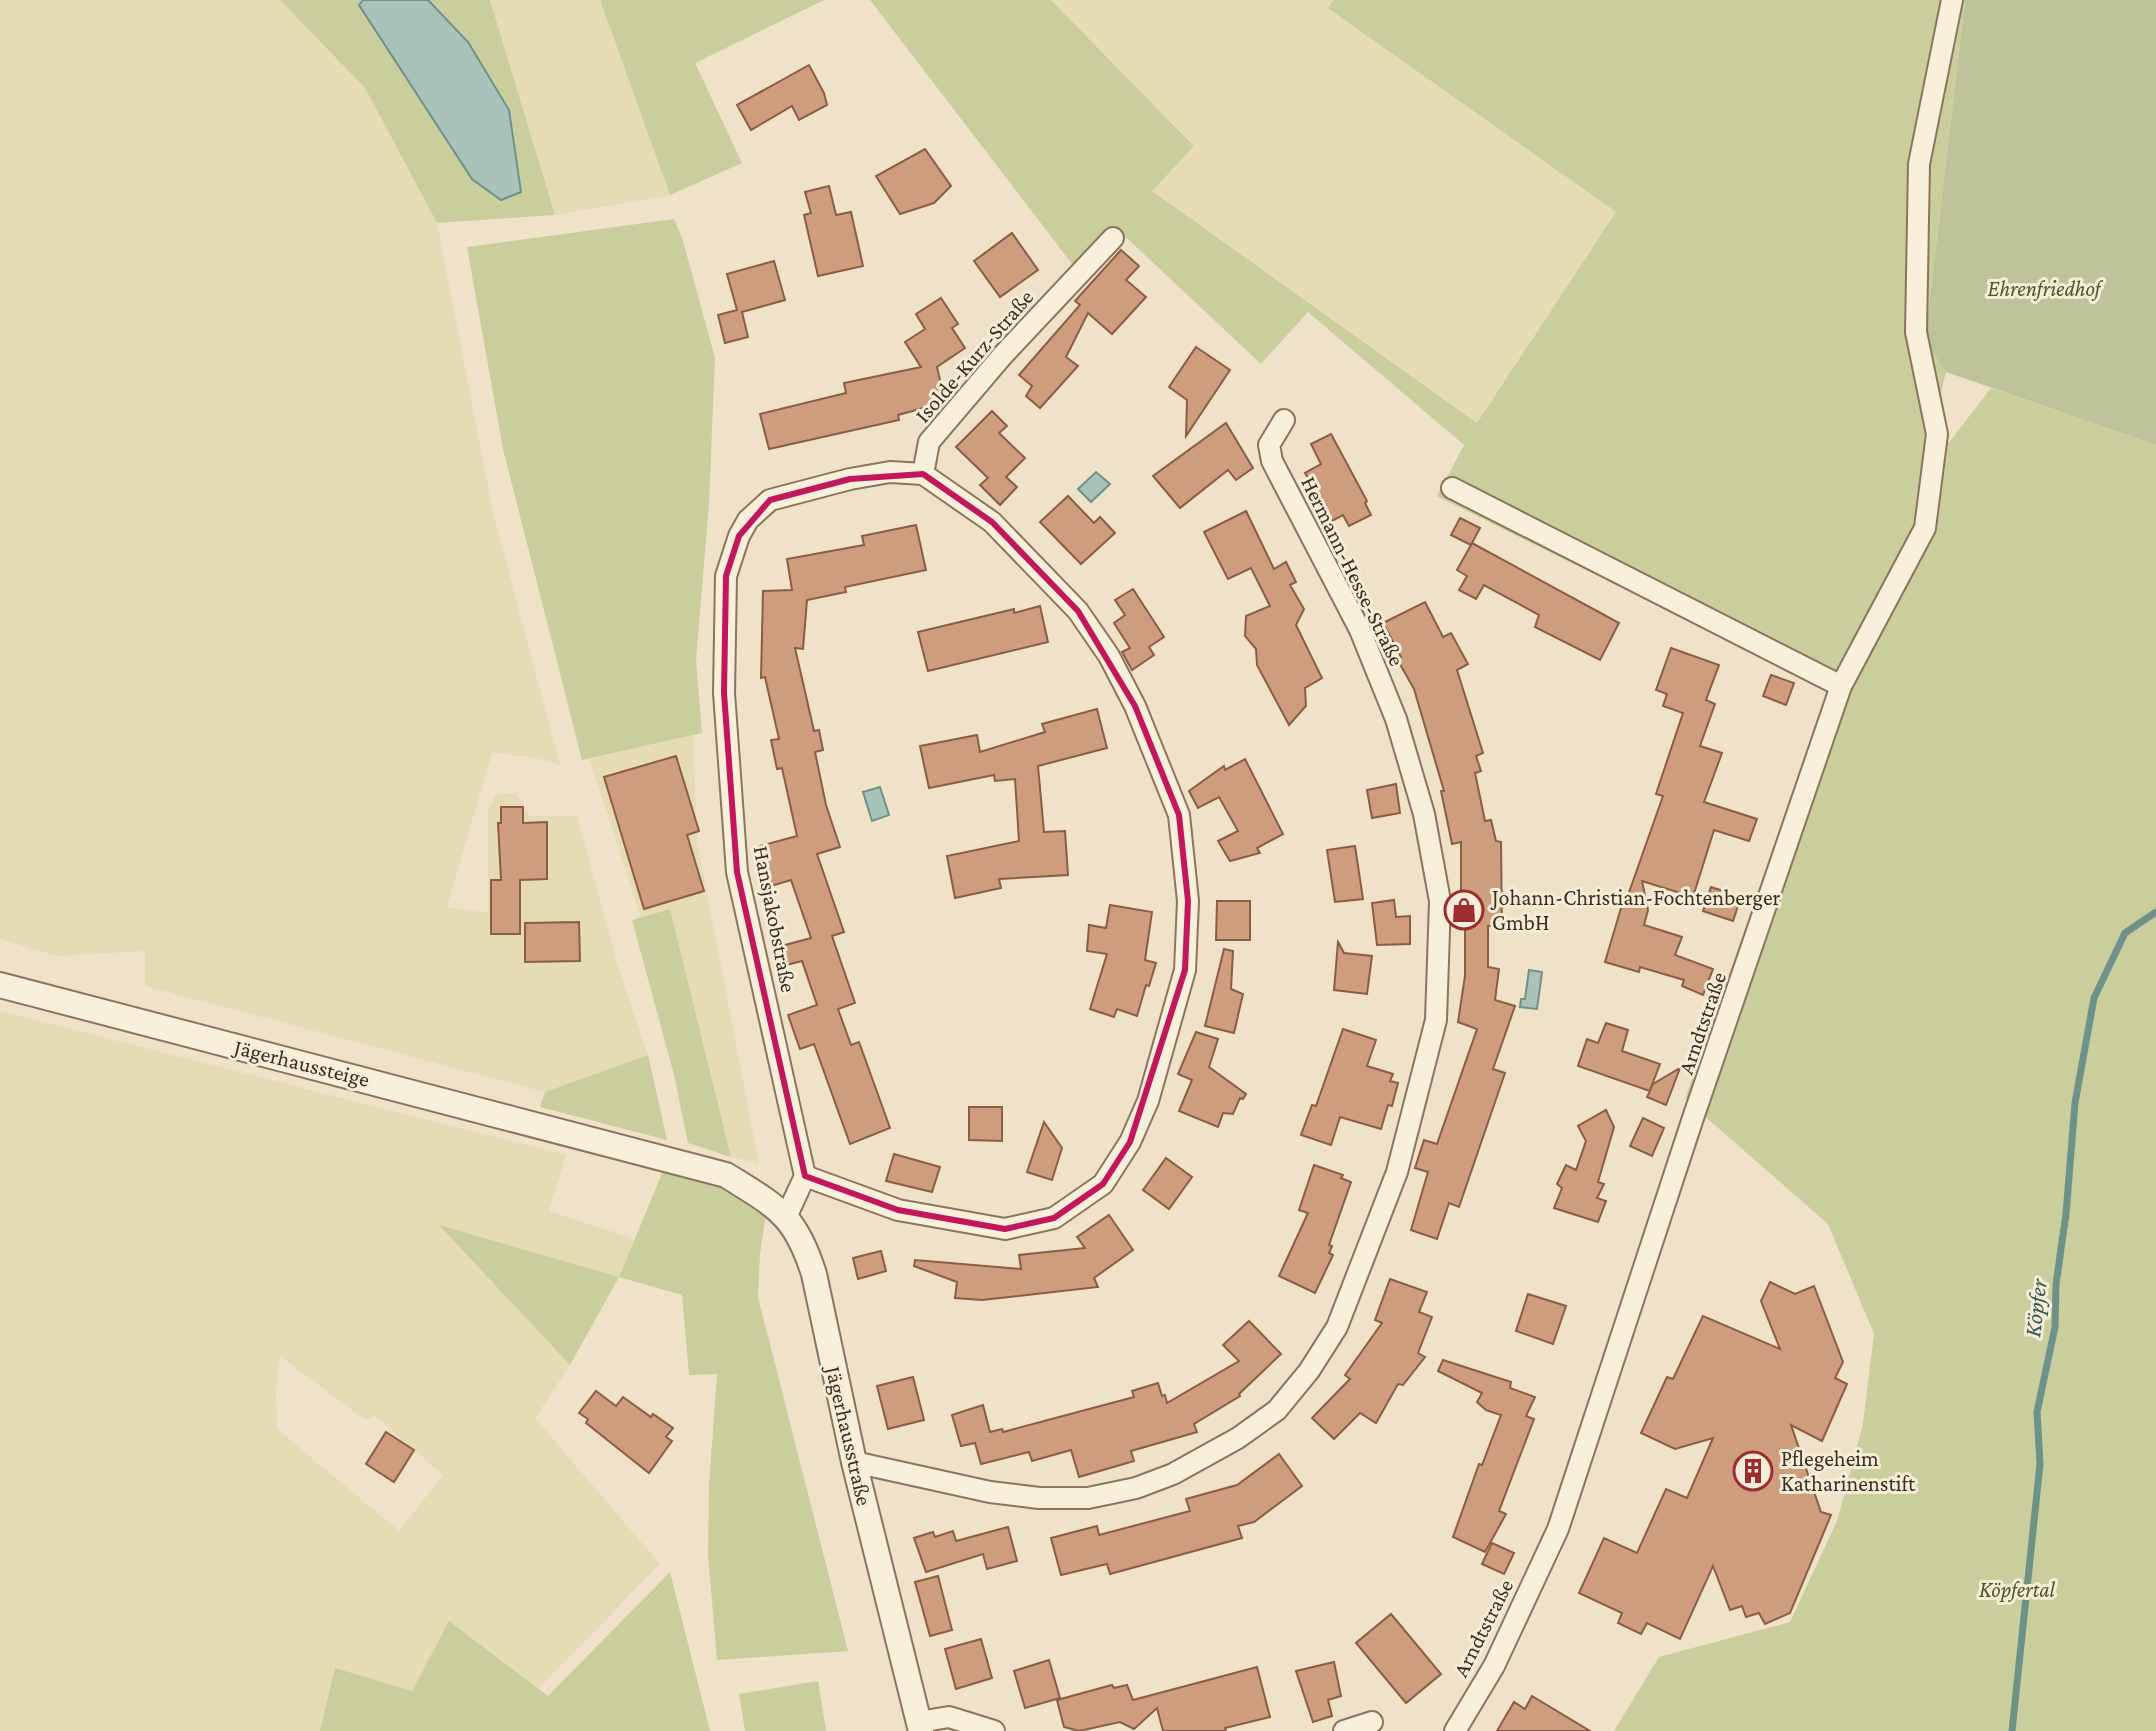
<svg xmlns="http://www.w3.org/2000/svg" width="2156" height="1731" font-family="'Crimson Pro',serif">
<rect width="100%" height="100%" fill="#efe2c8"/>
<g fill="#e5dcb6" fill-rule="evenodd">
<polygon points="0,0 280,0 365,88 437,223 493,512 560,765 531,757 492,753 447,907 488,913 488,810 496,795 516,793 530,816 577,816 617,962 648,1055 545,1092 145,986 145,951 56,956 0,939"/>
<polygon points="490,0 600,0 670,195 555,215"/>
<polygon points="1051,0 1334,0 1329,8 1616,212 1478,423 1151,190 1194,145"/>
<polygon points="693,735 697,841 759,1164 731,1157 670,909 641,917 589,759"/>
<path d="M0 1011 566 1155 549 1211 635 1239 619 1277 441 1226 570 1365 535 1418 660 1564 538 1689 450 1622 412 1691 320 1731H0ZM280 1356 365 1420 375 1416 443 1475 399 1531 277 1429 276 1392Z"/>
</g>
<g fill="#c9ce9c">
<polygon points="280,0 363,0 359,5 472,179 501,200 468,42 428,0 490,0 555,215 437,223 365,88"/>
<polygon points="600,0 824,0 695,63 742,163 670,195"/>
<polygon points="870,0 1051,0 1194,146 1152,191 1477,423 1616,212 1328,8 1334,0 1965,0 1925,339 1946,372 1934,420 1934,462 1991,388 2156,445 2156,1731 1614,1731 1659,1657 1790,1622 1837,1521 1863,1424 1874,1334 1828,1224 1685,1099 1829,691 1437,496 1464,445 1308,312 1261,364 1115,227 1076,269"/>
<polygon points="674,219 683,241 715,358 709,505 696,660 702,733 582,760 503,449 467,247"/>
<polygon points="670,909 731,1157 688,1143 674,1075 632,920"/>
<polygon points="648,1055 667,1140 540,1107 545,1092"/>
<polygon points="663,1171 717,1182 766,1213 760,1254 758,1297 848,1651 717,1660 708,1555 709,1485 717,1374 689,1375 682,1295 619,1277 570,1365 439,1225 619,1277"/>
<polygon points="670,1572 710,1731 320,1731 335,1668 412,1691 449,1621 548,1696"/>
<polygon points="818,1681 826,1731 745,1731 739,1694"/>
</g>
<polygon fill="#bfc39a" points="1965,0 2156,0 2156,445 1946,372 1925,340"/>
<g fill="#a9c3bb" stroke="#6f9288" stroke-width="2">
<polygon points="363,0 428,0 468,42 509,110 521,192 501,200 472,179 359,5"/>
<polygon points="1096,472 1110,484 1091,502 1078,489"/>
<polygon points="880,787 889,815 872,821 863,792"/>
<polygon points="1529,970 1542,972 1537,1009 1520,1007 1521,999 1525,999"/>
</g>
<g fill="none" stroke-linecap="round" stroke-linejoin="round">
<polyline stroke="#6f9288" stroke-width="7" points="2012,1731 2040,1464 2037,1412 2055,1327 2056,1284 2066,1214 2075,1103 2094,998 2125,933 2156,912"/>
</g>
<g fill="#cd9d7e" stroke="#8b5d42" stroke-width="2">
<polygon points="809,65 824,93 827,105 799,120 792,106 751,130 737,105"/>
<polygon points="925,149 951,186 934,203 900,214 876,176"/>
<polygon points="829,186 836,215 851,212 863,266 818,276 804,215 811,213 805,192"/>
<polygon points="1012,233 1038,270 1000,297 974,261"/>
<polygon points="1121,250 1139,266 1126,280 1146,297 1112,334 1088,313 1066,357 1078,366 1040,408 1026,396 1032,386 1019,375 1080,305 1075,301"/>
<polygon points="774,261 785,300 742,312 748,337 725,343 718,315 737,310 727,274"/>
<polygon points="941,298 958,324 952,328 965,348 937,367 945,402 898,415 899,420 769,449 760,414 846,393 844,383 921,367 905,342 925,329 916,314"/>
<polygon points="1196,347 1230,370 1186,436 1187,400 1169,387"/>
<polygon points="992,411 1007,426 999,433 1025,458 1006,477 1017,487 1000,505 980,485 988,478 956,447"/>
<polygon points="1226,423 1253,468 1236,480 1228,470 1180,508 1153,476"/>
<polygon points="1331,434 1367,501 1365,503 1371,515 1349,526 1343,515 1332,521 1305,473 1321,464 1311,444"/>
<polygon points="1068,496 1094,523 1100,517 1115,533 1081,564 1040,522"/>
<polygon points="1246,511 1274,569 1286,562 1296,582 1290,585 1304,609 1296,625 1322,678 1305,688 1306,706 1289,725 1257,665 1256,649 1245,636 1246,616 1270,606 1251,568 1228,579 1204,532"/>
<polygon points="1460,518 1480,528 1472,543 1619,623 1600,660 1535,627 1539,615 1484,585 1476,599 1459,590 1467,576 1457,570 1471,545 1451,535"/>
<polygon points="916,525 926,570 845,587 846,592 807,600 803,649 795,648 814,731 819,730 823,750 815,752 826,805 840,847 817,854 844,932 832,936 855,1003 838,1009 851,1045 859,1042 890,1128 850,1144 814,1044 800,1049 788,1015 817,1005 802,961 779,967 774,948 811,938 791,880 771,886 760,846 797,836 782,768 777,769 771,740 779,739 765,677 761,678 763,591 792,590 787,559 864,545 862,536"/>
<polygon points="1133,589 1164,637 1149,647 1154,655 1132,670 1122,652 1130,648 1114,623 1125,615 1115,600"/>
<polygon points="1425,602 1443,637 1451,633 1468,664 1457,670 1483,753 1476,756 1481,771 1475,773 1485,821 1491,820 1496,841 1501,842 1502,926 1488,926 1488,967 1499,969 1495,1000 1515,1006 1493,1069 1505,1073 1459,1207 1449,1203 1437,1239 1411,1230 1428,1172 1415,1168 1424,1140 1437,1144 1477,1029 1458,1022 1465,976 1465,926 1455,926 1455,903 1461,903 1461,842 1452,844 1441,791 1444,791 1414,689 1397,659 1401,657 1383,623"/>
<polygon points="1040,606 1048,642 928,671 918,632 1014,609 1014,613"/>
<polygon points="1671,648 1719,665 1706,700 1715,704 1700,746 1722,753 1704,802 1757,819 1749,841 1714,830 1693,897 1642,881 1648,910 1644,925 1682,937 1675,955 1713,969 1703,995 1682,986 1684,980 1640,967 1639,972 1605,962 1624,898 1627,898 1663,796 1656,794 1683,713 1663,706 1667,694 1656,690"/>
<polygon points="1771,675 1794,683 1786,705 1763,696"/>
<polygon points="1097,709 1107,748 1038,766 1044,832 1065,831 1068,875 999,879 1001,888 955,898 947,856 1019,841 1015,779 995,781 994,775 929,788 920,746 977,735 980,752 1045,732 1042,724"/>
<polygon points="676,756 699,831 687,835 704,891 644,909 604,777"/>
<polygon points="1245,759 1283,834 1257,848 1260,853 1230,861 1218,841 1238,831 1219,797 1198,808 1189,791 1224,766 1225,770"/>
<polygon points="1396,784 1400,813 1372,818 1367,790"/>
<polygon points="501,807 523,807 523,823 547,822 547,879 520,880 520,934 491,934 491,880 501,880 498,823 501,823"/>
<polygon points="1355,846 1363,899 1335,902 1327,850"/>
<polygon points="1711,887 1741,897 1733,921 1703,911"/>
<polygon points="1394,900 1396,917 1410,916 1410,944 1377,945 1372,903"/>
<polygon points="1217,901 1250,901 1250,940 1216,940"/>
<polygon points="1110,905 1152,912 1145,960 1156,963 1149,986 1146,985 1137,1016 1117,1009 1114,1017 1090,1009 1107,954 1087,951 1089,925 1106,928"/>
<polygon points="579,922 580,961 525,962 525,923"/>
<polygon points="1338,942 1344,953 1372,956 1367,994 1334,990"/>
<polygon points="1224,949 1233,951 1231,989 1243,994 1234,1033 1205,1026"/>
<polygon points="1606,1023 1628,1030 1622,1051 1660,1064 1650,1090 1653,1084 1680,1068 1666,1105 1647,1097 1650,1091 1578,1066 1587,1039 1598,1043"/>
<polygon points="1343,1029 1376,1040 1367,1066 1393,1074 1390,1081 1398,1083 1392,1106 1388,1105 1381,1129 1340,1117 1331,1145 1301,1135 1312,1105 1316,1106"/>
<polygon points="1196,1032 1218,1039 1209,1067 1246,1094 1243,1099 1240,1098 1233,1114 1223,1113 1218,1127 1179,1111 1192,1080 1178,1074"/>
<polygon points="969,1107 1002,1107 1002,1141 969,1140"/>
<polygon points="1606,1110 1614,1127 1598,1182 1604,1184 1597,1198 1606,1201 1598,1222 1554,1208 1562,1188 1557,1184 1566,1165 1576,1170 1586,1141 1578,1126"/>
<polygon points="1643,1118 1664,1128 1652,1156 1630,1146"/>
<polygon points="1044,1122 1062,1148 1052,1180 1027,1172"/>
<polygon points="894,1154 940,1167 932,1192 886,1181"/>
<polygon points="1166,1158 1192,1177 1169,1209 1143,1190"/>
<polygon points="1314,1165 1343,1175 1341,1178 1351,1182 1329,1245 1332,1246 1329,1253 1333,1255 1315,1293 1279,1276 1308,1213 1299,1210"/>
<polygon points="1109,1215 1133,1250 1094,1278 1098,1287 982,1300 955,1298 957,1282 914,1266 915,1260 1021,1269 1019,1255 1085,1248 1077,1237"/>
<polygon points="881,1251 886,1271 858,1279 853,1258"/>
<polygon points="1390,1279 1427,1292 1419,1312 1432,1317 1418,1353 1425,1357 1403,1385 1398,1384 1376,1423 1360,1413 1334,1439 1312,1418 1350,1379 1345,1375 1382,1323 1375,1320"/>
<polygon points="1770,1282 1795,1294 1814,1286 1843,1362 1835,1378 1847,1384 1822,1441 1791,1425 1821,1512 1831,1515 1790,1613 1765,1624 1759,1613 1746,1617 1742,1606 1730,1610 1713,1566 1680,1639 1647,1623 1641,1634 1618,1623 1622,1613 1579,1593 1604,1538 1637,1553 1666,1489 1687,1498 1713,1438 1675,1449 1641,1433 1667,1377 1673,1379 1703,1316 1780,1349 1761,1301"/>
<polygon points="1528,1294 1566,1306 1553,1344 1516,1331"/>
<polygon points="1249,1321 1281,1354 1239,1394 1240,1396 1194,1424 1197,1432 1131,1451 1134,1461 1079,1477 1071,1450 1032,1461 1029,1452 981,1464 975,1443 961,1446 952,1415 983,1405 990,1432 1002,1429 1003,1432 1134,1397 1132,1391 1158,1383 1162,1396 1165,1395 1167,1403 1239,1361 1223,1345"/>
<polygon points="1443,1360 1511,1382 1510,1388 1535,1397 1526,1416 1534,1419 1499,1511 1506,1514 1485,1552 1453,1537 1479,1464 1482,1465 1501,1415 1486,1410 1477,1402 1482,1393 1438,1371"/>
<polygon points="913,1377 924,1420 888,1429 877,1386"/>
<polygon points="596,1391 616,1406 623,1397 651,1417 653,1414 673,1428 666,1437 672,1441 649,1473 586,1423 588,1419 579,1413"/>
<polygon points="386,1432 414,1450 394,1482 366,1464"/>
<polygon points="1279,1454 1302,1486 1254,1522 1238,1526 1242,1538 1110,1574 1107,1564 1061,1575 1051,1538 1097,1526 1099,1535 1190,1511 1186,1499 1237,1485"/>
<polygon points="1008,1527 1017,1561 987,1569 983,1554 926,1572 914,1538 933,1532 935,1537 953,1531 956,1541"/>
<polygon points="1492,1543 1514,1553 1504,1574 1482,1564"/>
<polygon points="938,1576 952,1630 930,1636 915,1582"/>
<polygon points="1391,1614 1441,1674 1406,1703 1356,1643"/>
<polygon points="981,1639 992,1678 956,1689 945,1649"/>
<polygon points="1049,1660 1060,1698 1025,1708 1014,1671"/>
<polygon points="1334,1662 1341,1696 1328,1700 1332,1716 1313,1722 1296,1671"/>
<polygon points="1257,1667 1270,1717 1225,1728 1226,1731 1163,1731 1157,1708 1134,1729 1120,1722 1079,1731 1064,1727 1057,1700 1112,1685 1114,1688 1127,1685 1133,1700"/>
<polygon points="1532,1696 1590,1731 1497,1731 1514,1702 1525,1709"/>
</g>
<g fill="none" stroke-linecap="round" stroke-linejoin="round">
<defs>
<g id="minor">
<polyline points="923,474 929,442 1003,355 1113,238"/>
<polyline points="1452,488 1841,686"/>
<polyline points="805,1176 898,1210 1005,1229 1054,1218 1103,1184 1130,1142 1148,1101 1185,970 1188,901 1179,815 1135,706 1109,656 1078,611 992,522 923,474"/>
<polyline points="787,1215 805,1176 737,872 724,693 726,576 739,536 748,520 770,500 850,479 890,472 923,474"/>
<polyline points="854,1462 990,1492 1039,1498 1088,1498 1136,1488 1173,1474 1238,1438 1277,1410 1309,1371 1337,1327 1397,1172 1436,1020 1440,901 1424,814 1396,719 1360,630 1272,461 1269,445 1284,420"/>
<polyline points="918,1722 949,1717 994,1731"/>
<polyline points="1344,1731 1372,1722"/>
<polyline points="1455,1731 1494,1666 1558,1529 1693,1118 1841,686 1925,528 1937,434 1916,332 1919,164 1952,0"/>
</g>
<path id="tertiary" d="M0 985 726 1175C777 1207 795 1214 814 1274L854 1462 921 1731"/>
</defs>
<use href="#minor" stroke="#8c745d" stroke-width="24"/>
<use href="#tertiary" stroke="#8c745d" stroke-width="28"/>
<use href="#minor" stroke="#f9f0dc" stroke-width="20"/>
<use href="#tertiary" stroke="#f9f0dc" stroke-width="24"/>
</g>
<path fill="none" stroke="#c2185b" stroke-width="6" stroke-linejoin="round" d="M923 474 992 522 1078 611 1135 706 1179 815 1188 901 1185 970 1130 1142 1103 1184 1054 1218 1005 1229 898 1210 805 1176 737 872 724 693 726 576 739 536 770 500 850 479Z"/>
<defs>
<symbol id="shop-ring" viewBox="-11 -11 22 22"><circle r="9.5" fill="#f6edd8" stroke="#9b2c30" stroke-width="1.5"/><path d="M-5-2.5h2.3a2.7 3.5 0 0 1 5.4 0H5L5.5 6h-11ZM-1.5-2.5h3a1.5 2.3 0 0 0-3 0Z" fill="#9b2c30"/></symbol>
<symbol id="building-ring" viewBox="-11 -11 22 22"><circle r="9.5" fill="#f6edd8" stroke="#9b2c30" stroke-width="1.5"/><path d="M-4-6H4V6H1V3H-1V6H-4ZM-2.5-4.3h1.7v1.8h-1.7ZM.8-4.3h1.7v1.8H.8ZM-2.5-1h1.7V.8h-1.7ZM.8-1h1.7V.8H.8Z" fill="#9b2c30"/></symbol>
</defs>
<g fill-rule="evenodd">
<use href="#shop-ring" x="1442" y="888" width="44" height="44"/>
<use href="#building-ring" x="1731" y="1449" width="44" height="44"/>
</g>
<g text-anchor="middle" dominant-baseline="central" stroke-width="6" stroke-linejoin="round" paint-order="stroke">
<g font-size="22" font-style="italic" fill="#4d5827" stroke="#f6edd8">
<text x="2044" y="288">Ehrenfriedhof</text>
<text x="2017" y="1589">Köpfertal</text>
</g>
<g font-size="22" fill="#3c2d20" stroke="#f6edd8">
<text transform="translate(974 356) rotate(-49)">Isolde-Kurz-Straße</text>
<text transform="translate(1353 571) rotate(64)">Hermann-Hesse-Straße</text>
<text transform="translate(775 919) rotate(79)">Hansjakobstraße</text>
<text transform="translate(1702 1023) rotate(-71)">Arndtstraße</text>
<text transform="translate(302 1063) rotate(14)">Jägerhaussteige</text>
<text transform="translate(849 1436) rotate(77)">Jägerhausstraße</text>
<text transform="translate(1483 1628) rotate(-63)">Arndtstraße</text>
</g>
<g font-size="22" fill="#3c2d20" stroke="#f6edd8" text-anchor="start">
<text x="1492" y="897">Johann-Christian-Fochtenberger<tspan x="1492" dy="25">GmbH</tspan></text>
<text x="1781" y="1458">Pflegeheim<tspan x="1781" dy="25">Katharinenstift</tspan></text>
</g>
<g font-size="24" font-style="italic" fill="#305c58" stroke="#f6edd8">
<text transform="translate(2035 1308) rotate(-83)">Köpfer</text>
</g>
</g>
</svg>
